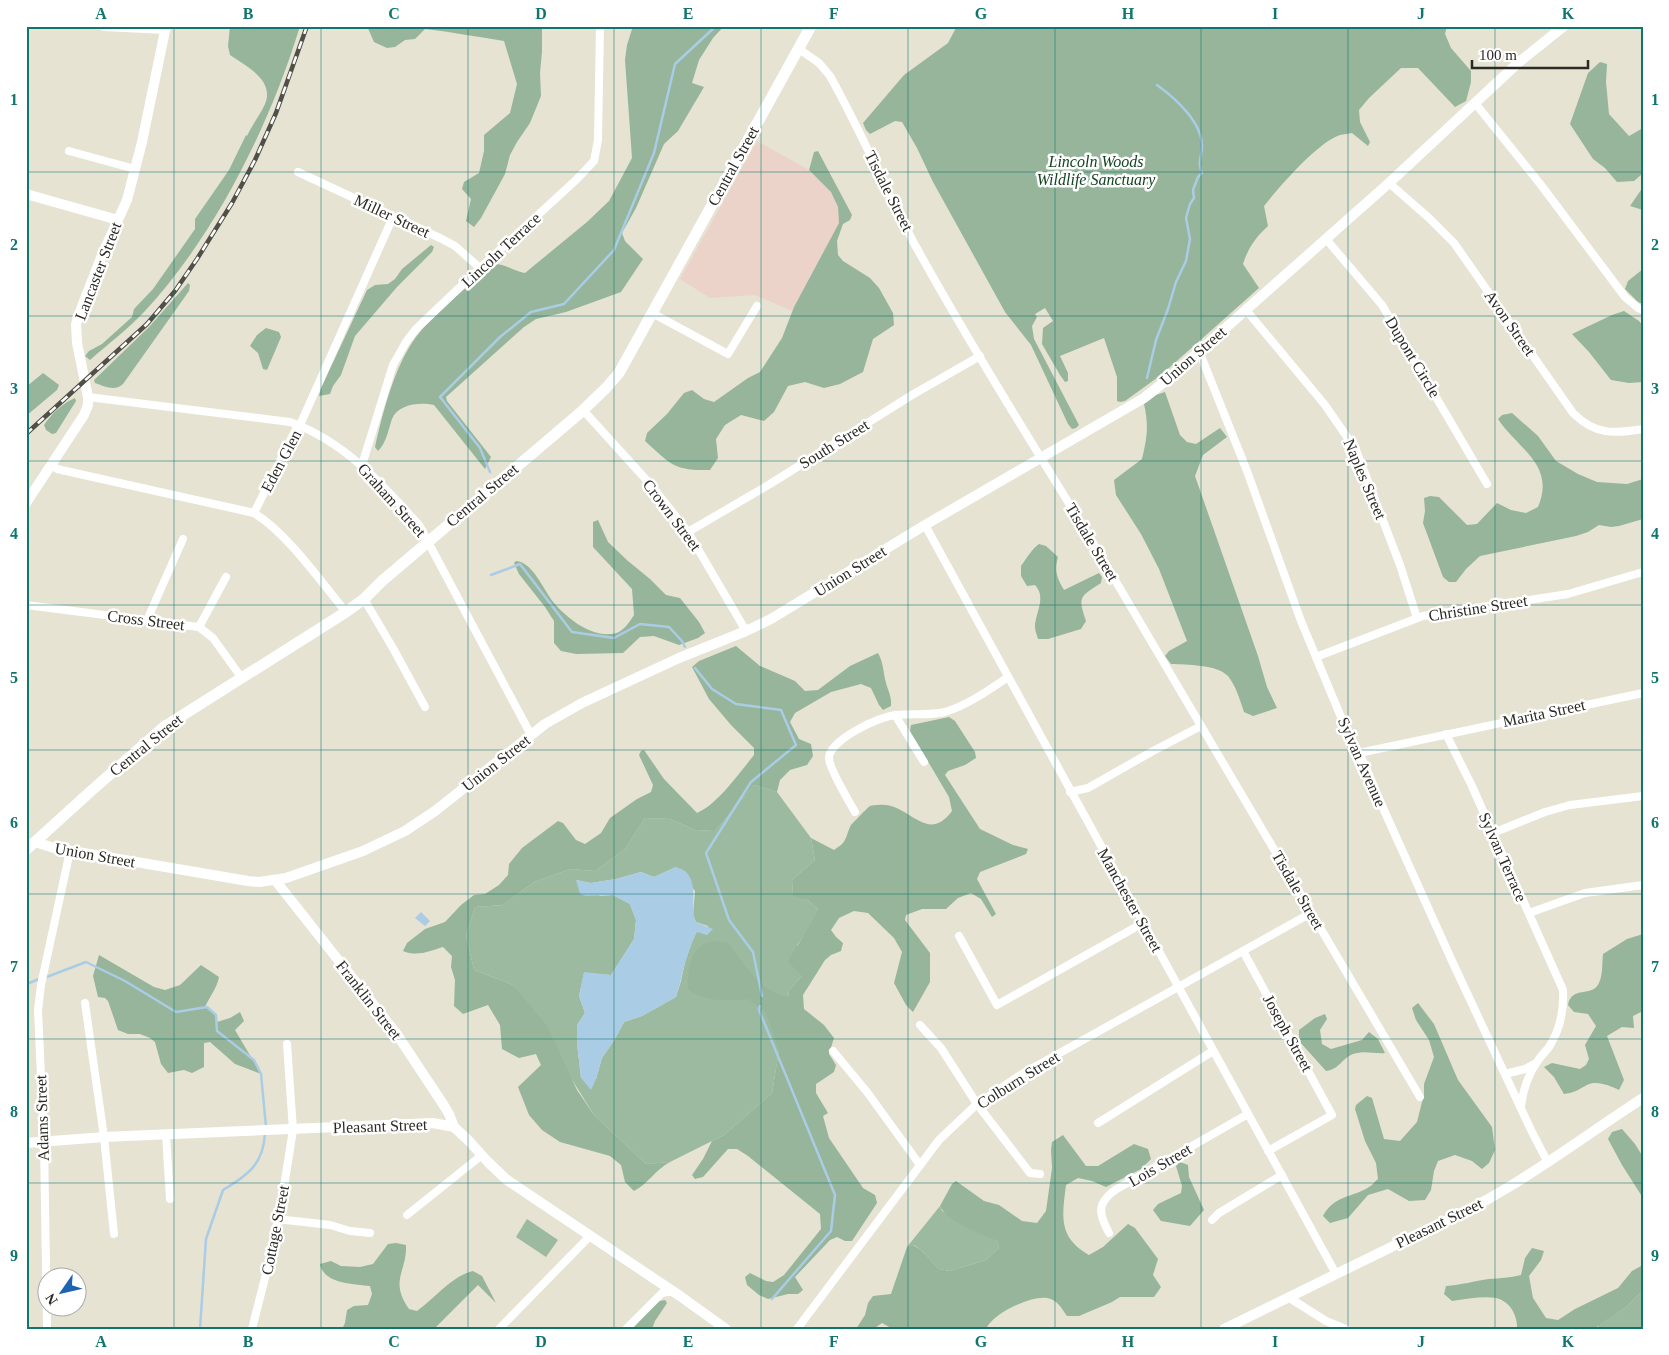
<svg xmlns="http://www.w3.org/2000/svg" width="1669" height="1355" font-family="'Times New Roman',serif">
<rect width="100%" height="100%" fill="#e6e3d3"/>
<polygon fill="#ebd3ca" points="757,141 809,170 831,192 838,207 839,223 792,311 755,295 710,298 680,279"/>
<g fill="#9bba9f" fill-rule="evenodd">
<path d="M754 785 777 792 811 838 815 860 792 880 793 895 808 900 818 909 812 925 797 945 802 976 789 990 772 1093 724 1135 670 1162 646 1164 594 1115 513 985 474 970 466 936 475 907 503 905 534 882 570 869 595 871 625 849 645 818 670 819 695 830 715 831ZM676 867 695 891 693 915 696 922 708 926 707 935 697 931 692 942 685 962 681 981 676 997 642 1016 624 1022 615 1039 602 1058 596 1079 581 1078 577 1043V1025L585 1013 579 996 584 973 611 975 634 939 636 920 630 904 613 895 600 896 576 880 591 883 616 879 641 872 654 877Z"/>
<polygon points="940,1206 942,1211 997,1241 999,1248 986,1260 950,1271 939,1269 921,1250 914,1245 907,1247"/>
<polygon points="527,1219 558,1240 546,1257 516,1237"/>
<polygon points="1643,1290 1643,1329 1600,1329 1598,1326 1626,1307"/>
</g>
<g fill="#96b59a">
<path d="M230 26H300C270 125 215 236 144 312 128 329 108 344 90 360L85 356 89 351 102 344 132 317 134 309 153 289 195 229V219L229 170 246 135 247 136C252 125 260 115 265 104 275 80 246 66 230 55L228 46Z"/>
<path d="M367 26H542V52L540 73 541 96 530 123 517 142 510 155 505 174 481 218 474 227 466 221 471 199 462 189 464 182 479 173 484 151V135L510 113 517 84 504 41C478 37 452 32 425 29L415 39 405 40 395 47 387 48 374 42Z"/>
<path d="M633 26H724L713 38 699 60 692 83 704 87 678 131 664 144 636 208 622 233 625 241 643 259 621 292 566 312 536 319 524 327 446 397 447 401 491 457 485 469 434 405C420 402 398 404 392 419 388 430 387 442 378 451L375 447C383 412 394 367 416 337 437 309 468 287 494 264 507 264 512 271 525 273L587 222 609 201 632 158 625 60 627 45Z"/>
<path d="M957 26H1447L1445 34 1451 48 1471 71V82L1466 101 1455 107 1418 68H1401L1369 98 1359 110 1360 122 1370 142 1368 146 1352 133C1348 134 1344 134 1340 135 1318 142 1279 187 1264 206L1268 226C1256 237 1248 248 1243 264L1259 288 1161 375 1125 401 1120 402 1117 401V377L1104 338 1060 356 1068 373V381L1065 382 1060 375 1042 344 1043 328 1053 321 1045 308 1035 314 1037 317 1032 326 1034 339 1079 425 1076 428 1072 429 1068 424 1031 345 1005 312 933 182 917 148 902 122 895 121 870 134 866 130 863 123 904 75 948 43Z"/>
<polygon points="1600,62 1607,64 1606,82 1609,114 1629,136 1643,128 1643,176 1641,175 1634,181 1617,182 1605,168 1593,159 1570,124 1588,73"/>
<path d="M818 151 852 215 850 220 843 224 837 241 838 255 843 261 870 278 879 288 893 313 894 325 873 339 863 372 840 384 824 388 805 382 788 386 774 412 764 421 741 415 725 425 716 439 718 458 710 470C673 471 671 464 645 441L647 433 667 414 684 393 692 390 704 399 714 402 748 378 760 372 782 338 794 307 839 223 838 207 831 192 809 170 814 152Z"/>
<polygon points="1643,188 1643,210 1630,206 1641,190"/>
<polygon points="431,245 434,247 432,252 397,287 355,336 341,375 333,386 330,394 319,396 321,388 367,290 375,285 388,284 395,279 402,269"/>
<polygon points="1643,269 1643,304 1638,302 1625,289 1628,281"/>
<path d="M188 283 190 285 189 291 123 384C115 392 104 386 95 383L94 380 149 327Z"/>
<polygon points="1624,311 1639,321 1643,326 1643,382 1629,383 1611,380 1589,352 1572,334 1612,315"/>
<polygon points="266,328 279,332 281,337 267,370 263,369 258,353 250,346 257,335"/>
<polygon points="43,373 59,385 57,390 26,416 26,387"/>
<path d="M1165 392 1180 435 1187 442 1196 444 1220 428 1227 437 1203 455 1195 476 1258 656 1267 687 1277 708 1253 716 1244 712C1240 700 1236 686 1228 676 1216 664 1187 665 1171 664L1165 656 1169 651 1187 641 1159 569 1141 534 1116 495 1114 480 1142 459C1147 438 1149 426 1144 404L1156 395Z"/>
<path d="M75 398 76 401 56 433 52 434 46 430 44 425C50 415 64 402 75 398Z"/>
<path d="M1512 413 1538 436 1556 461 1578 474 1597 482 1627 484 1643 479V519L1619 526 1611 527 1599 525 1588 532 1576 536 1480 556 1466 569 1456 582H1449L1443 577 1423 523 1425 511 1424 498 1430 496 1439 497 1467 525 1477 524 1497 503 1511 510 1526 513 1538 507C1556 465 1518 449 1498 419L1502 415Z"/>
<path d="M598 520 608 542 628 561 650 579 666 595 680 598 699 622 705 633 698 638 679 645 654 636 640 637 623 653 576 654 561 651 554 643V621L545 607 519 574 514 563 516 561C533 562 544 591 554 603 567 618 589 636 611 634 622 634 629 623 634 615L632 589 593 547V522Z"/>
<path d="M1039 544 1046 546 1058 557C1054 571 1057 578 1064 590L1099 573 1102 577 1101 583C1079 597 1078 597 1086 621L1081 629 1048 639H1038C1037 635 1035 631 1035 627 1035 613 1047 598 1035 585L1027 586 1021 576V566C1027 558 1031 550 1039 544Z"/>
<path d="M736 646 760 666 795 681 805 691 818 690 850 666 878 653C883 662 883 669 885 679 887 689 892 696 891 706L883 710 879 705 871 688 861 684 831 692 795 713 790 722 799 739 811 744 813 756 807 765 790 770 780 780 777 792 754 785 715 831 695 830 670 819 645 818 625 849 595 871 570 869 534 882 503 905 475 907 466 936 474 970 513 985 547 1026 577 1090 594 1115 646 1164 670 1162C655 1170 648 1184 634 1191L625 1182 621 1165 610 1156 560 1142 542 1130 529 1115 518 1087 541 1065 536 1054 519 1058 502 1049 500 1025 488 1005 463 1014 454 1006 455 980 451 967 452 956 443 947C430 951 417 957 403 951L407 943 425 929 445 922 461 905 474 895 485 894 499 885 508 875 509 864 522 848 558 821 563 823 576 840 585 844 601 833 610 818 637 799 651 792 653 785 639 755 641 751 644 750 664 779 697 813C718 804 740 772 754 755V748L731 725 709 699 692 667 699 661Z"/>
<path d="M949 717 955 721 975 752 976 758 965 765 948 771 945 775 980 829 1013 845 1028 849 1026 854 980 872 977 879 996 914 992 917 981 899 971 893 958 898 946 909H922L906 915 905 920 930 953V982L913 1012 906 1005 894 983 902 952 894 938 868 913 854 911 839 918 831 930 836 937 843 943 841 951 831 955 825 960 803 995 804 1009 824 1025 834 1038 829 1054 836 1065 834 1072 816 1084V1093L828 1113 823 1116 829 1138 863 1188 875 1195 877 1203 852 1241H845L837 1237 830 1240 795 1277 803 1290 798 1294H788L768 1299 759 1295 747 1285 745 1277 750 1273 766 1281 773 1282 784 1275 821 1229 820 1214 748 1156 737 1149H728L703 1177 695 1179 692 1175 703 1159 712 1141 724 1135 772 1093 779 1050 765 1011 748 999C730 1001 702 1002 688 989 687 975 690 948 707 943 713 941 721 942 727 942 743 962 761 993 788 997L789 990 802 976 788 962C797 944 810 928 818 909L808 900 793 896 792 880 815 860 811 838 834 850C837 848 841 845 843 843 847 838 848 830 851 825 854 822 867 808 870 806 873 805 876 805 878 805 909 801 926 846 952 811L949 797 910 731 911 725Z"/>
<path d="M1643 934V1011L1633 1016 1634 1028 1622 1027 1607 1036 1624 1080 1619 1090C1610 1086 1597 1080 1587 1085 1577 1090 1577 1092 1564 1094L1554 1077 1544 1067 1552 1063 1580 1069 1586 1065 1589 1059 1585 1045 1596 1026 1588 1014 1574 1012 1568 1005C1572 985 1592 998 1599 983 1603 975 1602 962 1603 954L1627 939Z"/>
<path d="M99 955 154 987 165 990 180 985 201 965 219 977C217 988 210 996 205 1007L216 1015 217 1022 230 1018 240 1012 244 1021 235 1030 261 1074 235 1064 210 1042 204 1043V1067L192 1073 184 1070 168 1073 161 1064 155 1042 150 1038 140 1034H128L118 1030 108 1001 105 998 98 997 93 976Z"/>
<path d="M1418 1003 1434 1024 1458 1080 1492 1127 1495 1150 1489 1163 1482 1169 1472 1161 1455 1155 1438 1161 1434 1171 1431 1190 1425 1200 1409 1201 1388 1189 1368 1195 1348 1218 1330 1223 1323 1216C1334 1195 1352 1198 1369 1187 1373 1185 1375 1181 1378 1179L1376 1163 1365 1141 1355 1109 1356 1105 1367 1096 1372 1098 1384 1139 1400 1141 1417 1122 1424 1094V1084L1434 1057 1429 1040 1416 1020 1412 1008Z"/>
<path d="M1325 1014 1327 1019 1320 1030 1322 1044 1331 1049 1362 1040 1369 1032 1378 1039 1385 1053C1374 1054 1365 1050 1353 1054 1341 1059 1340 1069 1326 1071L1299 1041V1030L1315 1018Z"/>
<polygon points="1622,1129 1635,1144 1643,1157 1643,1198 1622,1165 1608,1139 1612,1132"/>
<path d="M1063 1135 1086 1166H1098L1134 1144 1148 1149 1151 1159 1141 1169 1106 1187 1092 1181 1078 1178 1066 1185C1062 1217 1058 1237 1089 1255L1103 1247 1128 1224 1135 1228 1158 1259 1153 1275 1161 1287 1154 1297H1120L1112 1302 1079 1316H1067C1061 1308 1058 1300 1047 1298 1031 1295 992 1314 986 1329H893L882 1323 873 1329H856L865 1315 868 1303 873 1296 891 1294 907 1247 913 1245 921 1250 939 1269 950 1271 986 1260 999 1248 997 1241C980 1233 947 1222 940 1206L952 1184 956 1181 984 1201 999 1205 1022 1221 1037 1223 1046 1211 1052 1168 1051 1150 1052 1142Z"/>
<polygon points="1180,1162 1188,1165 1189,1177 1204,1210 1190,1226 1161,1221 1153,1210 1158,1204 1181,1193 1182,1186 1176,1166"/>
<path d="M396 1243 406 1245C407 1273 389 1280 409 1309L417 1311C434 1299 453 1275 473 1271L482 1276 496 1303 478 1285 434 1329H342L345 1323 347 1310 354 1306 368 1305 372 1294 370 1286C353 1284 324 1284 320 1264L331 1261 341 1266 360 1267 373 1264 388 1244Z"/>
<path d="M1532 1248 1544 1251 1541 1260 1529 1276 1533 1298 1546 1318 1558 1320 1575 1309 1618 1288 1632 1271 1643 1265V1290L1626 1307 1594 1329H1517C1518 1316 1510 1301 1496 1298 1483 1296 1466 1299 1452 1301L1444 1294 1446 1286C1461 1285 1475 1281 1489 1279 1501 1278 1509 1278 1521 1275L1525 1258Z"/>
<polygon points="665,1300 667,1303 655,1321 652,1329 632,1329 659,1301"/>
</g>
<g fill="#aacce5">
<path d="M676 867C679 868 685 870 687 873 699 888 689 906 696 922L713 929 707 935 697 932C686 952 683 975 676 997L642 1016 624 1022 615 1039 602 1058 596 1079 591 1090 581 1078 577 1043V1025L585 1013 579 996 584 972 611 975 634 939 636 920 630 904 613 895 586 896 580 894 576 880 591 883 616 879 641 872 654 877Z"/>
<polygon points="421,912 430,921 425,926 415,918"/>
</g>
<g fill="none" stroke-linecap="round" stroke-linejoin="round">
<g stroke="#aacce5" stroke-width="2.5">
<path d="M1147 378 1156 340 1168 309 1176 282 1186 261 1190 239 1186 218 1190 204 1194 198 1193 190 1198 177 1202 173C1197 162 1202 157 1202 146 1202 122 1175 98 1157 85"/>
<polyline points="490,472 480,448 440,397 500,337 531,312 564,304 614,250 654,153 675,64 716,26"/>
<polyline points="491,575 520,564 572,632 614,638 640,624 669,627 682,641 685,647"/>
<polyline points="695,668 712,689 736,704 781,710 796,745 751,782 706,853 729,920 753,952 762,996"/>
<polyline points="44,978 86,962 125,981 176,1012 207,1007 216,1015 217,1031 254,1060 261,1074 266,1127"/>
<polyline points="26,987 29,983 39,979"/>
<polyline points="760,1006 759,1010 835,1195 831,1231 772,1299"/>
<path d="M200 1329 206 1239 223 1190C248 1175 264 1164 265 1132"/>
</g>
<g stroke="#fff" stroke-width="8">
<path d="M799 49 819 63 830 76C861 131 885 189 915 245 971 346 1032 443 1092 541L1420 1097"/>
<polyline points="1475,103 1541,185 1625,297 1638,308 1643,310"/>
<polyline points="69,151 135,169"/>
<polyline points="298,172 440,238 455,246 480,268"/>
<path d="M1389 183 1429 218 1454 243 1573 413C1595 435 1614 434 1643 429"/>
<polyline points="1326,239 1382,305 1487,484"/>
<polyline points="1246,310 1325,405 1356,450 1400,565 1417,618"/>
<polyline points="652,313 728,354 757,306"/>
<polyline points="1199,351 1247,471 1301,621 1341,717 1366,767 1379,799 1452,961 1531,1130 1548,1163"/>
<path d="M88 397 290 422C344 441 382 484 419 525L531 735"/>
<polyline points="583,410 651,485 688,532 746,631"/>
<polyline points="51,464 57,469 254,513 295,431 300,425 393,217"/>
<polyline points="362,465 393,365 406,342 416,329 480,268 576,180 594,161 598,140 600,26"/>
<path d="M254 513C288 534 320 581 346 612"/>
<polyline points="925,525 1336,1274"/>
<polyline points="688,532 770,484 912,395 980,356"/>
<polyline points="364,599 394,650 425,707"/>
<polyline points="26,605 199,627 213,638 241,677"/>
<polyline points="147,620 183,539"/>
<polyline points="199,627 226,577"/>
<polyline points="1316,657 1423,616 1568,594 1643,572"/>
<polyline points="895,715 924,762"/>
<path d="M1446 734 1471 784 1563 990C1564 1010 1560 1030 1549 1047 1546 1051 1542 1055 1539 1059 1529 1073 1523 1089 1521 1106"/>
<polyline points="1359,753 1643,693"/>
<polyline points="1070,792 1088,788 1153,751 1201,726"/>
<path d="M855 812C849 801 829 769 829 758 829 740 880 716 896 715 913 713 928 716 945 712 968 705 989 690 1008 677"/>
<polyline points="1493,833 1545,812 1570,805 1643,796"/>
<polyline points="1529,913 1585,893 1643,885"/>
<polyline points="959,936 997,1005 1143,923"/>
<polyline points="1243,951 1332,1115 1268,1151"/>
<polyline points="85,1003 104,1137 114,1234"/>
<polyline points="920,1025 941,1048 977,1104 1030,1173 1040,1174"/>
<polyline points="833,1051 867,1092 920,1165"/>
<polyline points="1505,1074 1525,1069 1536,1063"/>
<polyline points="1098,1123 1213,1051"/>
<polyline points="166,1135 170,1199"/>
<polyline points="407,1215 482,1155"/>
<polyline points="277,1219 330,1225 350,1231 370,1233"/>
<polyline points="1212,1220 1219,1213 1282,1175"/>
<path d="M1109 1233C1099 1214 1096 1204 1115 1190L1248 1114"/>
<polyline points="1288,1297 1326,1321 1346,1329"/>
<polyline points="47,1329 44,1143 38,1010 41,985 70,851"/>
<polyline points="252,1329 270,1258 282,1199 293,1130 287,1044"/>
<polyline points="499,1329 590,1236"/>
<polyline points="626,1329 662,1293 673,1291"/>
<polyline points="797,1329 939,1140 977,1104 1022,1074 1311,913"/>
</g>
<g stroke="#fff" stroke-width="10">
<polyline points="104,26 165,29"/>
<polyline points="26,194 118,220"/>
<polyline points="26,503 84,415 88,405 88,397 77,343 76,324 81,309 102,255 127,200 142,142 166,26"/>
<polyline points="35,842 54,848 248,881 259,882 286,878 363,851 405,831 435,811 545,724 582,703 679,658 746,631 771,619 925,525 1144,398 1168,379 1389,183 1518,63 1564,26"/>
<polyline points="275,880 396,1033 443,1104 449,1114 454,1127"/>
<polyline points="26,1143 104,1137 433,1123 454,1127 469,1141 488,1162 507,1180 680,1296 726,1329"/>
<path d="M1224 1329 1426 1230C1505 1197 1572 1144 1643 1098"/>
</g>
<polyline stroke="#fff" stroke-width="11" points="26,850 91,791 164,727 346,612 364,599 382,581 580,413 606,388 619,373 811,26"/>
<defs>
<polyline id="rail" points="26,434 147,324 175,291 197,259 232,203 255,160 276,113 307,26"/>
</defs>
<use href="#rail" stroke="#515048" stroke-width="4.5"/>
<use href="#rail" stroke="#fff" stroke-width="2.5" stroke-dasharray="8" stroke-linecap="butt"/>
</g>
<path fill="none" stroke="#0f766e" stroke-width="1" stroke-opacity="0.55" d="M174 26V1329M321 26V1329M468 26V1329M614 26V1329M761 26V1329M908 26V1329M1055 26V1329M1201 26V1329M1348 26V1329M1495 26V1329M26 172H1643M26 316H1643M26 461H1643M26 605H1643M26 750H1643M26 894H1643M26 1039H1643M26 1183H1643"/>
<g text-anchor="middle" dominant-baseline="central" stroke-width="5" stroke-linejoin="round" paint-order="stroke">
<g font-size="16" font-style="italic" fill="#134420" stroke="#fff">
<text x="1096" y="161">Lincoln Woods<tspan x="1096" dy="18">Wildlife Sanctuary</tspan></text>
</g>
<g font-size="16" fill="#2b2a24" stroke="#fff">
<text transform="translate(733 166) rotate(-61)">Central Street</text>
<text transform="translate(889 191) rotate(63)">Tisdale Street</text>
<text transform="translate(392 216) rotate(25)">Miller Street</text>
<text transform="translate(501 250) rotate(-43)">Lincoln Terrace</text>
<text transform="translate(98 271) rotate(-69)">Lancaster Street</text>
<text transform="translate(1510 323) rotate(55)">Avon Street</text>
<text transform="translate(1193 356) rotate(-41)">Union Street</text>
<text transform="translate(1413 357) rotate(59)">Dupont Circle</text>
<text transform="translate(834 444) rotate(-32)">South Street</text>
<text transform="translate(281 461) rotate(-62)">Eden Glen</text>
<text transform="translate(1365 479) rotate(67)">Naples Street</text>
<text transform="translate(482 495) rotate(-40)">Central Street</text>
<text transform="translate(392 500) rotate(48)">Graham Street</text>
<text transform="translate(672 515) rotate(53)">Crown Street</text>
<text transform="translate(1092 542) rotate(59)">Tisdale Street</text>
<text transform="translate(850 571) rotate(-32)">Union Street</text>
<text transform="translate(1478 608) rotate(-9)">Christine Street</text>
<text transform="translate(146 620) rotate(7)">Cross Street</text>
<text transform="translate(1544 713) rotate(-12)">Marita Street</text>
<text transform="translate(146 745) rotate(-39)">Central Street</text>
<text transform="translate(1362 762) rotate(66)">Sylvan Avenue</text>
<text transform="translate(496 763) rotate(-38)">Union Street</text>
<text transform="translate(95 855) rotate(10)">Union Street</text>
<text transform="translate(1503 857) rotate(66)">Sylvan Terrace</text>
<text transform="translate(1298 890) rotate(60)">Tisdale Street</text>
<text transform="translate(1130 900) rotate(61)">Manchester Street</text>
<text transform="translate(369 1000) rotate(52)">Franklin Street</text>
<text transform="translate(1288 1033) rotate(61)">Joseph Street</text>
<text transform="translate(1018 1080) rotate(-32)">Colburn Street</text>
<text transform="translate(42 1118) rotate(-92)">Adams Street</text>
<text transform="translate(380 1126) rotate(-2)">Pleasant Street</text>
<text transform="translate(1160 1165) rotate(-30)">Lois Street</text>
<text transform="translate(1439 1223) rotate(-26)">Pleasant Street</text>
<text transform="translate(275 1230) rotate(-79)">Cottage Street</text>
</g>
</g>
<rect width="1669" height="1355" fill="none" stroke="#ffffff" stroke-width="55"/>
<g transform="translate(62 1292) rotate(236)"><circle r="24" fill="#ffffff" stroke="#aaaaa7"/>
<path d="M0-4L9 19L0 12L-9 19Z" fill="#1d62b3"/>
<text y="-8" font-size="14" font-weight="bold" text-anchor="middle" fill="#2b2a24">N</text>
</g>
<path d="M1472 60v8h116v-8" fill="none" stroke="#2b2a24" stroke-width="2.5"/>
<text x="1479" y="60" font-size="15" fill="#2b2a24" stroke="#ffffff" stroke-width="4" paint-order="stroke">100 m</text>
<rect x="28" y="28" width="1614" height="1300" fill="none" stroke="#0f766e" stroke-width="2"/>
<g font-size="16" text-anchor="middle" font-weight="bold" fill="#0f766e">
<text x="101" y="19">A</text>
<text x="248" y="19">B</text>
<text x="394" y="19">C</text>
<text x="541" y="19">D</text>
<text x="688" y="19">E</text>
<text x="834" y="19">F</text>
<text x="981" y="19">G</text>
<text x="1128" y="19">H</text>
<text x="1275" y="19">I</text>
<text x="1421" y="19">J</text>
<text x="1568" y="19">K</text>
<text x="14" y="105">1</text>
<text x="1655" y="105">1</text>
<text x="14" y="250">2</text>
<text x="1655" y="250">2</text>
<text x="14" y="394">3</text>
<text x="1655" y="394">3</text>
<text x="14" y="539">4</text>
<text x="1655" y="539">4</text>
<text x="14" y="683">5</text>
<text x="1655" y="683">5</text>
<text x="14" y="828">6</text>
<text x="1655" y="828">6</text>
<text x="14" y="972">7</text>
<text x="1655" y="972">7</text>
<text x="14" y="1117">8</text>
<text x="1655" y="1117">8</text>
<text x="14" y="1261">9</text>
<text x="1655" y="1261">9</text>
<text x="101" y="1347">A</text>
<text x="248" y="1347">B</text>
<text x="394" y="1347">C</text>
<text x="541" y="1347">D</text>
<text x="688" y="1347">E</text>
<text x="834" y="1347">F</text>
<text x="981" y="1347">G</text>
<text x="1128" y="1347">H</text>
<text x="1275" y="1347">I</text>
<text x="1421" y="1347">J</text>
<text x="1568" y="1347">K</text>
</g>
</svg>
